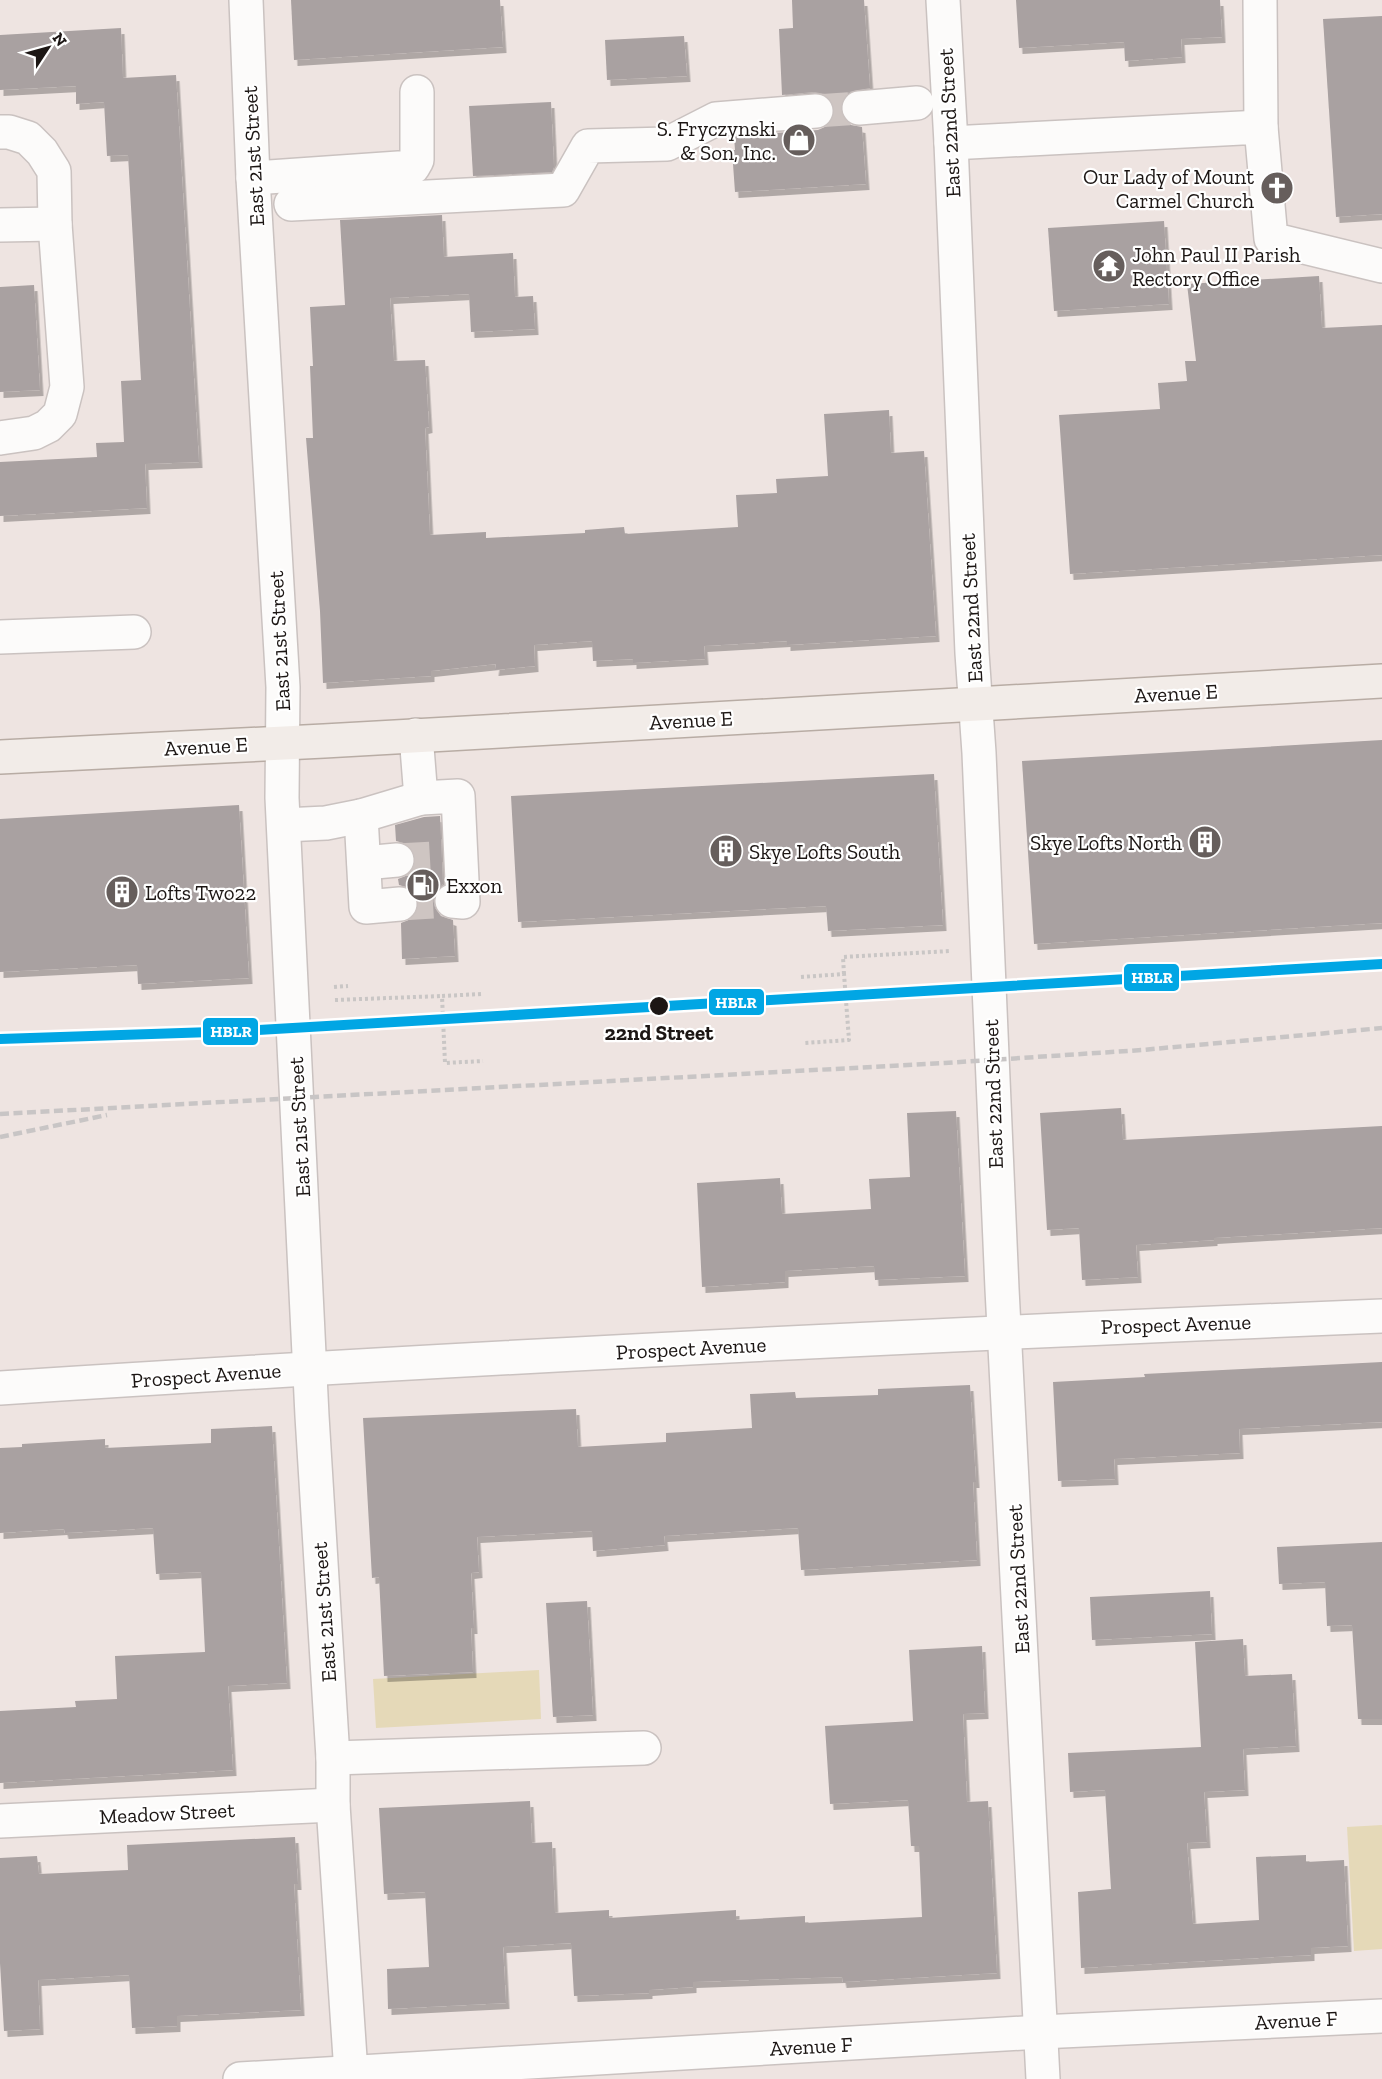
<svg xmlns="http://www.w3.org/2000/svg" width="1382" height="2079" font-family="'Zilla Slab',serif">
<defs>
<filter id="shadow"><feDropShadow dx="3.5" dy="6" stdDeviation="0" flood-color="#0004"/></filter>
</defs>
<rect width="100%" height="100%" fill="#eee4e1"/>
<g fill="#e5d9b8">
<polygon points="539,1670 541,1719 376,1728 373,1679"/>
<polygon points="1382,1825 1382,1949 1354,1951 1347,1827"/>
</g>
<g fill="#a9a1a1" filter="url(#shadow)">
<polygon points="291,0 500,0 503,47 294,60"/>
<polygon points="792,0 864,0 870,88 849,92 842,100 840,109 843,118 851,125 862,127 866,184 735,192 732,150 735,150 734,136 818,130 827,126 833,118 835,109 831,100 825,94 814,92 782,95 779,29 793,28"/>
<polygon points="1016,0 1220,0 1222,37 1181,39 1182,57 1125,61 1124,42 1019,48"/>
<polygon points="1382,16 1382,214 1336,217 1323,19"/>
<polygon points="121,28 123,78 176,75 199,462 145,464 147,508 0,516 0,462 97,457 96,443 124,442 121,381 141,380 128,155 107,156 104,102 76,104 76,86 0,90 0,35"/>
<polygon points="684,36 687,76 607,80 605,40"/>
<polygon points="551,102 554,167 552,172 473,176 469,106"/>
<polygon points="442,215 444,257 513,253 515,297 533,296 535,329 471,332 469,294 390,298 394,361 425,360 429,427 425,428 430,535 486,532 486,538 585,533 585,530 624,527 625,534 738,527 736,495 777,493 776,479 828,476 824,414 889,410 891,453 924,451 936,636 787,645 787,641 704,646 705,659 633,663 633,659 593,661 592,641 534,645 535,666 495,670 496,664 431,671 431,676 323,683 320,611 306,438 313,438 310,366 313,366 310,307 345,305 340,220"/>
<polygon points="1164,221 1169,304 1054,311 1048,228"/>
<polygon points="1319,276 1322,328 1382,325 1382,555 1070,574 1059,415 1160,409 1158,383 1187,381 1185,361 1196,361 1187,284"/>
<polygon points="34,285 40,390 0,392 0,287"/>
<polygon points="1382,740 1382,923 1034,944 1022,761"/>
<polygon points="934,774 943,925 828,931 826,906 518,922 511,796"/>
<polygon points="239,805 249,978 138,984 137,965 0,972 0,819"/>
<polygon points="440,816 443,884 436,891 433,900 435,908 441,916 453,920 455,956 402,959 401,923 411,919 417,911 419,903 415,893 407,887 399,885 398,879 408,875 414,867 416,859 412,849 404,843 396,841 395,825 424,817"/>
<polygon points="1121,1108 1123,1140 1382,1126 1382,1228 1214,1238 1214,1240 1136,1245 1138,1277 1082,1280 1079,1228 1047,1230 1040,1113"/>
<polygon points="956,1111 965,1276 875,1280 874,1266 785,1271 785,1282 702,1287 697,1183 780,1178 782,1214 871,1209 869,1179 910,1177 907,1113"/>
<polygon points="1382,1362 1382,1422 1239,1429 1240,1453 1114,1459 1115,1479 1058,1481 1053,1382 1145,1377 1144,1374"/>
<polygon points="970,1385 976,1482 973,1482 977,1560 801,1570 798,1528 664,1536 665,1545 593,1551 592,1531 477,1537 479,1572 471,1573 474,1628 471,1628 473,1672 384,1676 379,1577 372,1578 363,1418 576,1409 578,1447 666,1442 666,1433 752,1428 750,1394 795,1392 796,1398 878,1395 878,1389"/>
<polygon points="272,1426 287,1683 228,1686 233,1770 0,1783 0,1711 76,1707 75,1701 117,1699 115,1656 205,1652 201,1572 156,1574 153,1528 65,1533 64,1529 0,1533 0,1448 22,1447 22,1444 105,1439 105,1448 211,1443 211,1429"/>
<polygon points="1382,1542 1382,1719 1358,1719 1352,1625 1327,1626 1325,1582 1279,1584 1277,1547"/>
<polygon points="1210,1591 1212,1634 1092,1640 1090,1597"/>
<polygon points="587,1601 593,1715 553,1717 546,1603"/>
<polygon points="1243,1639 1245,1676 1292,1674 1296,1746 1243,1749 1245,1790 1204,1792 1207,1842 1187,1843 1193,1924 1259,1920 1256,1857 1306,1855 1306,1862 1344,1860 1348,1946 1311,1948 1311,1955 1081,1968 1078,1892 1111,1889 1105,1790 1070,1792 1068,1753 1201,1747 1195,1642"/>
<polygon points="982,1646 985,1713 963,1714 967,1802 988,1801 997,1973 843,1982 842,1977 693,1982 693,1987 649,1990 649,1993 574,1996 571,1943 503,1947 506,2003 388,2009 387,1969 429,1967 425,1892 384,1894 379,1808 530,1801 532,1843 552,1842 555,1913 609,1910 609,1918 736,1910 736,1920 805,1916 805,1923 922,1917 919,1846 911,1846 908,1800 830,1804 825,1726 913,1721 909,1650"/>
<polygon points="295,1837 298,1884 294,1884 301,2010 177,2016 177,2026 132,2028 129,1975 38,1980 40,2029 4,2031 0,1963 0,1858 37,1856 39,1874 128,1870 127,1845"/>
</g>
<g fill="none" stroke-linecap="round" stroke-linejoin="round">
<g stroke="#cec5c2" stroke-width="33" stroke-dasharray="33 16" stroke-linecap="butt">
<polyline points="816,111 859,108"/>
<polyline points="397,860 449,857"/>
<polyline points="400,904 452,901"/>
</g>
<defs>
<g id="minor">
<polyline points="246,0 253,178 283,687 282,798 312,1416 333,1758 333,1805 351,2073 354,2079"/>
<polyline points="943,0 951,143 972,653 979,753 1002,1289 1043,2079"/>
<polyline points="1260,0 1261,127"/>
<polyline points="859,108 917,103"/>
<polyline points="0,132 9,132 28,138 42,152 54,171 55,224 67,387 60,414 48,426 34,433 0,438"/>
<polyline points="951,143 1261,127 1271,239 1382,266"/>
<polyline points="253,178 413,167 417,160 417,92"/>
<polyline points="291,204 563,190 588,146 667,144 716,119 816,111"/>
<polyline points="0,225 55,224"/>
<polyline points="0,637 134,632"/>
<polyline points="416,735 421,798 458,796 463,902 452,901"/>
<polyline points="361,816 366,907 400,904"/>
<polyline points="284,825 326,823 361,816 421,798"/>
<polyline points="364,863 397,860"/>
<path d="M0 1388C460 1358 921 1335 1382 1316"/>
<polyline points="333,1758 644,1748"/>
<polyline points="0,1821 333,1805"/>
<polyline points="240,2079 1040,2032 1382,2016"/>
</g>
<polyline id="major" points="0,757 324,741 1382,681"/>
</defs>
<use href="#minor" stroke="#cac2c0" stroke-width="36"/>
<use href="#major" stroke="#b8aca4" stroke-width="36"/>
<g stroke="#c9c6c5" stroke-width="4" stroke-dasharray="3 3" stroke-linecap="butt">
<polyline points="844,974 843,957 951,951"/>
<polyline points="801,977 844,974 849,1040 805,1043"/>
<polyline points="334,987 348,986"/>
<polyline points="481,994 442,996 445,1063 483,1061"/>
<polyline points="335,1000 442,996"/>
</g>
<use href="#minor" stroke="#fcfbfa" stroke-width="33"/>
<use href="#major" stroke="#f2ece8" stroke-width="33"/>
<g stroke="#c8c5c5" stroke-width="4.5" stroke-dasharray="9 4.5" stroke-linecap="butt">
<polyline points="0,1114 945,1063 1142,1050 1382,1028"/>
<polyline points="0,1137 107,1115"/>
</g>
<defs>
<polyline id="rail-1" points="0,1039 242,1031 1382,964"/>
</defs>
<use href="#rail-1" stroke="#fff" stroke-width="15"/>
<use href="#rail-1" stroke="#01a6e4" stroke-width="10"/>
</g>
<defs>
<symbol id="shop-disc" viewBox="-11 -11 22 22"><circle r="9.5" fill="#665e5c" stroke="#fff"/><path d="M-5-2.5h2.3a2.7 3.5 0 0 1 5.4 0H5L5.5 6h-11ZM-1.5-2.5h3a1.5 2.3 0 0 0-3 0Z" fill="#fff"/></symbol>
<symbol id="church-disc" viewBox="-11 -11 22 22"><circle r="9.5" fill="#665e5c" stroke="#fff"/><path d="M-1.2-6h2.4v3.5h3.3v2.4h-3.3V6h-2.4V-.1h-3.3v-2.4h3.3Z" fill="#fff"/></symbol>
<symbol id="temple-disc" viewBox="-11 -11 22 22"><circle r="9.5" fill="#665e5c" stroke="#fff"/><path d="M0-6L5-2H3V0L6.5 2.5H4V6H1.5V3h-3V6H-4V2.5H-6.5L-3 0V-2H-5Z" fill="#fff"/></symbol>
<symbol id="building-disc" viewBox="-11 -11 22 22"><circle r="9.5" fill="#665e5c" stroke="#fff"/><path d="M-4-6H4V6H1V3H-1V6H-4ZM-2.5-4.3h1.7v1.8h-1.7ZM.8-4.3h1.7v1.8H.8ZM-2.5-1h1.7V.8h-1.7ZM.8-1h1.7V.8H.8Z" fill="#fff"/></symbol>
<symbol id="fuel-disc" viewBox="-11 -11 22 22"><circle r="9.5" fill="#665e5c" stroke="#fff"/><path d="M-5.5-6h7V0h2V4h1.3V-2.5L3-4.5l.8-.8L6-3V5H2.5V1h-1V6h-7ZM-4.2-4.7v3.2H.2V-4.7Z" fill="#fff"/></symbol>
</defs>
<g fill-rule="evenodd">
<use href="#shop-disc" x="780" y="121" width="38" height="38"/>
<use href="#church-disc" x="1258" y="169" width="38" height="38"/>
<use href="#temple-disc" x="1090" y="247" width="38" height="38"/>
<use href="#building-disc" x="1186" y="823" width="38" height="38"/>
<use href="#building-disc" x="707" y="832" width="38" height="38"/>
<use href="#fuel-disc" x="404" y="866" width="38" height="38"/>
<use href="#building-disc" x="103" y="873" width="38" height="38"/>
</g>
<circle fill="#1c1614" stroke="#fff" stroke-width="2" cx="659" cy="1006" r="10"/>
<g text-anchor="middle" dominant-baseline="central" stroke-width="4.5" stroke-linejoin="round" paint-order="stroke">
<g font-size="21" fill="#1c1614" stroke="#fff">
<text transform="translate(949 123) rotate(-93)">East 22nd Street</text>
<text transform="translate(253 156) rotate(-93)">East 21st Street</text>
<text transform="translate(971 608) rotate(-93)">East 22nd Street</text>
<text transform="translate(279 641) rotate(-93)">East 21st Street</text>
<text transform="translate(1176 693) rotate(-3)">Avenue E</text>
<text transform="translate(691 720) rotate(-3)">Avenue E</text>
<text transform="translate(206 746) rotate(-3)">Avenue E</text>
<text transform="translate(993 1094) rotate(-92)">East 22nd Street</text>
<text transform="translate(299 1127) rotate(-93)">East 21st Street</text>
<text transform="translate(1176 1324) rotate(-2)">Prospect Avenue</text>
<text transform="translate(691 1348) rotate(-3)">Prospect Avenue</text>
<text transform="translate(206 1375) rotate(-4)">Prospect Avenue</text>
<text transform="translate(1018 1579) rotate(-93)">East 22nd Street</text>
<text transform="translate(324 1612) rotate(-94)">East 21st Street</text>
<text transform="translate(167 1813) rotate(-3)">Meadow Street</text>
<text transform="translate(1296 2020) rotate(-3)">Avenue F</text>
<text transform="translate(811 2046) rotate(-3)">Avenue F</text>
</g>
<g font-size="21" fill="#1c1614" stroke="#fff" text-anchor="start">
<text x="776" y="128" text-anchor="end">S. Fryczynski<tspan x="776" dy="24">&amp; Son, Inc.</tspan></text>
<text x="1254" y="176" text-anchor="end">Our Lady of Mount<tspan x="1254" dy="24">Carmel Church</tspan></text>
<text x="1132" y="254">John Paul II Parish<tspan x="1132" dy="24">Rectory Office</tspan></text>
<text x="1182" y="842" text-anchor="end">Skye Lofts North</text>
<text x="749" y="851">Skye Lofts South</text>
<text x="446" y="885">Exxon</text>
<text x="145" y="892">Lofts Two22</text>
</g>
<g font-size="21" font-weight="bold" fill="#1c1614" stroke="#fff">
<text x="659" y="1032">22nd Street</text>
</g>
</g>
<g stroke="#fff" stroke-width="2">
<rect x="1123" y="963" width="57" height="29" rx="6" fill="#01a6e4"/>
<rect x="708" y="988" width="57" height="28" rx="6" fill="#01a6e4"/>
<rect x="202" y="1017" width="57" height="29" rx="6" fill="#01a6e4"/>
</g>
<g font-size="16" text-anchor="middle" font-weight="bold" fill="#fff">
<text x="1152" y="983">HBLR</text>
<text x="736" y="1008">HBLR</text>
<text x="231" y="1037">HBLR</text>
</g>
<g transform="translate(48 48) rotate(54)" stroke="#ffffff" stroke-width="4.5" paint-order="stroke">
<path d="M0-4.5L10 22L0 15L-10 22Z" fill="#1c1614"/>
<text y="-9" font-size="16" font-weight="bold" text-anchor="middle" fill="#1c1614">N</text>
</g>
</svg>
